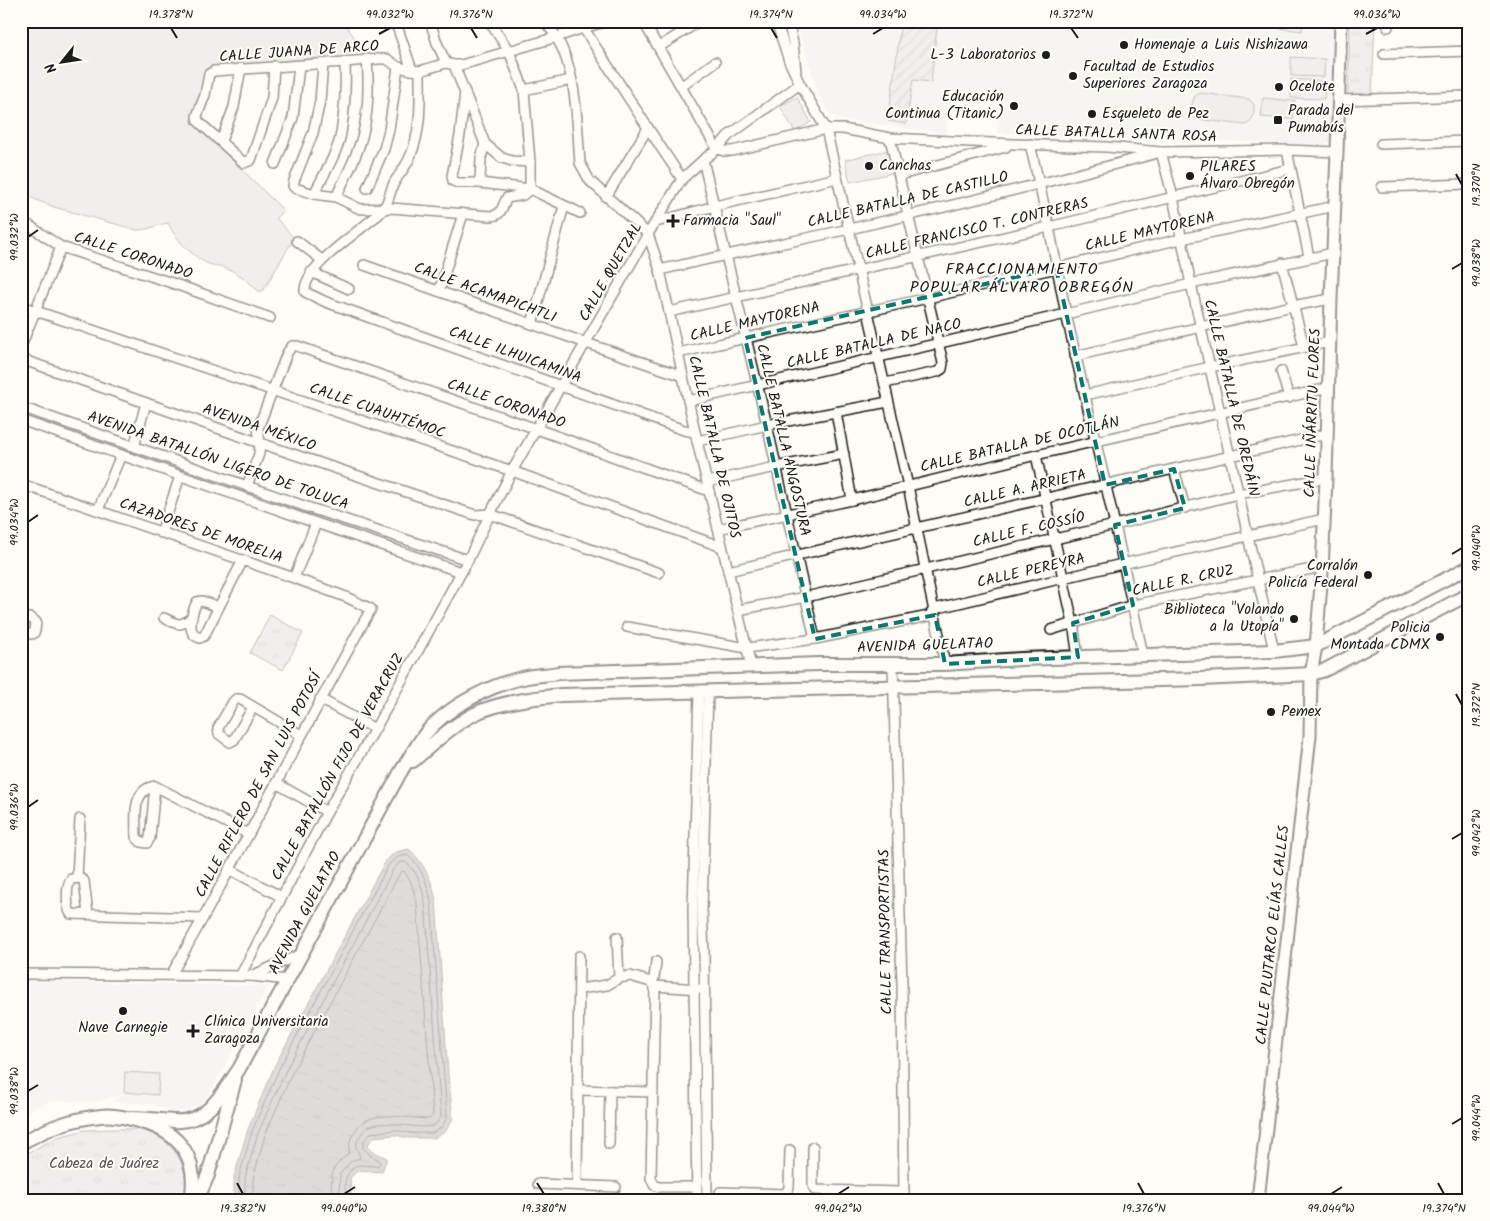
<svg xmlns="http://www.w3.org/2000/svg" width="1490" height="1221" font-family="Kalam,sans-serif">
<defs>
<pattern id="park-tufts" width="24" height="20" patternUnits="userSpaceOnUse" patternTransform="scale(1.25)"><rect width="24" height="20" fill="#e0dfdb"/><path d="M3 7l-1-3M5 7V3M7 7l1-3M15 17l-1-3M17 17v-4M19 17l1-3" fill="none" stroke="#c0bfbb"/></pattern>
<pattern id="garden-furrows" width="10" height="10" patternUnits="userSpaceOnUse" patternTransform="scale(1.25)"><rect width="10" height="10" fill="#e0dfdb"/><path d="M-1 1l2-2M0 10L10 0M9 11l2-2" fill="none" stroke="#c0bfbb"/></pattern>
<pattern id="water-ripples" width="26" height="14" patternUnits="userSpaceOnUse" patternTransform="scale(1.25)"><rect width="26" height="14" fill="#b7b6b2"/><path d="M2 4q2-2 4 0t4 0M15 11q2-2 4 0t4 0" fill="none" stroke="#9d9c98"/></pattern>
</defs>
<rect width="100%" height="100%" fill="#fdfcf7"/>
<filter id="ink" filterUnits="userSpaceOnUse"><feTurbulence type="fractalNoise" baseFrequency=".02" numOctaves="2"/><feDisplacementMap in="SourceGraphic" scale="10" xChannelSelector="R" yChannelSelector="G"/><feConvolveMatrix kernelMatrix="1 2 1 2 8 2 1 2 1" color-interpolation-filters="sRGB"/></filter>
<g filter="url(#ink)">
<g fill="#eeede9">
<polygon points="796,21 1335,21 1330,140 1328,143 1325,145 997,133 1002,98 951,92 946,133 844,120 837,118 830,114 819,96"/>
<polygon points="21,981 268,986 209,1095 201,1103 195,1107 185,1111 173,1112 152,1104 114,1102 115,1096 97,1102 59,1101 46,1102 21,1114"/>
</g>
<g fill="#e0dfdb" stroke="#7e7e7c">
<path d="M21 21H343L367 56 207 69 193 121 283 210 276 218 294 238 263 291H258C247 279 237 272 222 267 215 265 208 265 203 261 189 253 175 238 168 223 155 225 150 230 137 230L54 207 29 197 21 179Z"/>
<polygon points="1224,21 1303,21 1302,31"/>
<polygon points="1291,57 1325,59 1324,77 1291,76"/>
<polygon points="1291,79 1325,81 1324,99 1291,98"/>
<path d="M1200 93 1249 99 1254 105C1254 113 1254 122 1245 125L1196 119 1192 115V105L1194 97Z"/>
<polygon points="797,97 811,122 795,132 780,106"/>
<polygon points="1263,98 1295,101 1293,119 1261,117"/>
<polygon points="888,150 893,173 850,182 845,160"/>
<polygon points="125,1072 159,1074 158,1095 124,1092"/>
</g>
<g fill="url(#park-tufts)" stroke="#7e7e7c">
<polygon points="1350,21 1375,21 1372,95 1348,95"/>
<polygon points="270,615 303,633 283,670 250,653"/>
<path d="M112 1129C122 1129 134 1128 143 1131 169 1137 185 1158 186 1185 186 1189 183 1195 182 1200H21V1156L58 1137 85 1130Z"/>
</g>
<polygon fill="url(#garden-furrows)" stroke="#7e7e7c" points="901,22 937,27 931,82 913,80 906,124 888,121"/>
<path fill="url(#water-ripples)" stroke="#797876" d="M409 849C425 865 431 878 436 900L448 1074 453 1118 446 1131 435 1138H409L395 1135 373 1137 367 1146 374 1152 387 1158 382 1172 358 1170 350 1178 351 1200H234V1177L248 1129 275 1065 386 860 396 852Z"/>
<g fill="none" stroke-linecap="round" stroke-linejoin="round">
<g stroke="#5a5a58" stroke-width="1">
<path d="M239 1200V1177L252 1131 280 1067 389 864 398 857 407 855C422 866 427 883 431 901L447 1117 442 1127 433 1133H410L395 1130 370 1133 363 1143V1148L371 1156 379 1160 380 1163 377 1166 357 1165C342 1176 345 1183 346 1200"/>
<path d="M245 1200V1178L258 1133 286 1070 394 868 401 862H405C418 871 422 887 425 902L441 1116C441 1117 438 1122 437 1123 428 1134 385 1117 368 1127 364 1129 362 1133 360 1136 358 1139 356 1143 356 1147 357 1151 360 1154 360 1158L351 1161 340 1174 339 1200"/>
<path d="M253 1200V1179L265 1135 292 1073 400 873 404 871 411 882 417 903 433 1115 429 1119C406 1119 369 1107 355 1131 350 1138 349 1144 349 1153 329 1169 331 1175 332 1200"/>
</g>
<defs>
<g id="minor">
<polyline points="392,21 398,29 412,70"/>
<polyline points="430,21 437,43 446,63"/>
<polyline points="489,21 509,51 524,90 530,162 530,189"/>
<path d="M544 21C548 26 553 31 556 37 577 70 577 125 580 163L590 181 648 234 660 270 697 441 751 666"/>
<polyline points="579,21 648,128 682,179"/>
<polyline points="643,21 717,149 724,151 732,151 826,129 843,129 890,138 1013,144 1107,147 1161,152 1287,150 1337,152"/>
<polyline points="776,21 789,61 800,84 826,129 908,486 945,664"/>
<polyline points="788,21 793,43 796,71"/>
<polyline points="1388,27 1388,21"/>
<polyline points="659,47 700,21"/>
<polyline points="1384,54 1469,51"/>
<path d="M323 64 320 101 313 133 294 181 293 186 295 188 314 194 336 197 360 209 391 208 491 216C502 216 502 206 507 198L523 195 530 189"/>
<polyline points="454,65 485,144 502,158 512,161 530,162"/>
<polyline points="274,66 272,98 251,160 244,163 198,121 197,116 205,95 209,74 214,71 345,62 379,59 387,59 398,67 412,70 420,71 446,63 454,65 461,65 557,37 583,28 609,21"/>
<path d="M420 71C420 100 422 130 410 157 406 167 399 174 394 183 390 191 389 201 384 208 381 214 375 217 370 221 353 236 303 268 305 292L326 302 684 430 695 432"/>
<polyline points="682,86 715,62"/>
<polyline points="524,90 571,80"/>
<polyline points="465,92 460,135 452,176 453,181 458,183 480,183 530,189 580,213"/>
<polyline points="1339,100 1469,96"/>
<polyline points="221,141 234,107 241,68"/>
<polyline points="1030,144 1049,227 1066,314 1115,525 1143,655"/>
<polyline points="1381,144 1469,141"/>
<polyline points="1287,150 1309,257"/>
<polyline points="703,160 767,425 815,639"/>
<polyline points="275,164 293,118 299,66"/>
<polyline points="900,175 1006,147"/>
<polyline points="480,183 481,158 485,144"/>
<polyline points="1382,187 1469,184"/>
<polyline points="367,188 384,149 389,130 398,67"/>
<path d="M314 194C323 176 338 152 341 133 345 110 346 86 345 62"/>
<path d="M336 197C346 176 358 155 363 133 369 108 369 84 367 59"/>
<polyline points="606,197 648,128"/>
<polyline points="21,220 61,247 172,283 270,318"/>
<polyline points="656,222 715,206 837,178"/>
<polyline points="297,241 322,260"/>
<polyline points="1282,263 1304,346"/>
<polyline points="364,265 586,343 683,376"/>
<path d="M660 270C723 255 786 243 849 229 953 206 1057 180 1161 152L1173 197 1191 284 1274 651"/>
<polyline points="311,272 349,289"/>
<polyline points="439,291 463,214"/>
<polyline points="21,306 512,471 722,547"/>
<polyline points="669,312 1049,227 1290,169"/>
<polyline points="532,324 564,206"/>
<polyline points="21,346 61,247"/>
<polyline points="678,353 928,298 1181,239 1335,206"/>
<polyline points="1075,356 1292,306 1331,299"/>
<polyline points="21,359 260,443 475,515 490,514 659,573"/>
<polyline points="1281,371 1289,398"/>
<polyline points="885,383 937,372 942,369 943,363 890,138"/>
<polyline points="1085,395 1210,367 1330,342"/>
<polyline points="688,401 1066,314 1191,284 1333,253"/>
<polyline points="21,407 310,508 468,560"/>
<polyline points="836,412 852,500"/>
<polyline points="21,420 316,523 461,572"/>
<polyline points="697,441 767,425 888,402"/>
<polyline points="134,447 146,403"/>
<polyline points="1036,455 1073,623 1078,657"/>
<polyline points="1174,469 1185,508"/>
<polyline points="707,482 776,467 844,454"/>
<path d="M21 484 294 578 346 597 371 609C303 730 240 854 171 975"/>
<polyline points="247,486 259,454 260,443 258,428 287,353 292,346 297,346 537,429 709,491"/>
<polyline points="98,510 121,455"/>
<polyline points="718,529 852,500 1036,455 1328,388"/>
<polyline points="161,533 180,476"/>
<polyline points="728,571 1327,434"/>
<polyline points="294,578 316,523"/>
<path d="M219 607 202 601 197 602C192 612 185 634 200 638L204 636 243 560"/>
<polyline points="738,610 806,597 1115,525 1238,494 1326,478"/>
<polyline points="21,618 31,618 36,622 35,631 33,634 21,634"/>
<path d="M164 618C177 624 180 628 192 617"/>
<polyline points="627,627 747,648 815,639 929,616 934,609 1122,564 1324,519"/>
<polyline points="1051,630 1133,605 1322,567"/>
<polyline points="893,665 902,985 904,1200"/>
<polyline points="320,699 375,729"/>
<polyline points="253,707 234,740 230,742 219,734 218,728 233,702 236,699 240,699 301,735"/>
<polyline points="276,783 327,812"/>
<path d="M155 786 150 838 147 843 141 842 136 837C136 819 131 790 155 786L248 834"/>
<polyline points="229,869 282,897"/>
<polyline points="77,878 80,819"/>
<path d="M88 914 84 881 80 878 71 879C66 886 66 907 71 914L203 918"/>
<polyline points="656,962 654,978 651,982 655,986 651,1178 654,1185 659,1187 696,1187"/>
<polyline points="21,974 251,976 288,980"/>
<polyline points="240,976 327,812 375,729 468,560 490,514 512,471 648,234 682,179 703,160 717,149 728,136 800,84"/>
<polyline points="251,976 301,954"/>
<polyline points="619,978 630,976 651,982"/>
<polyline points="655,986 699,989"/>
<polyline points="579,989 607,985 619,978 617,937"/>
<polyline points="578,1090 653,1092"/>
<polyline points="609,1144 610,1091"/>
<polyline points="813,1147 813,1186 815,1190 904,1192"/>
<polyline points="538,1184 616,1187"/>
<polyline points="577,1185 579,956"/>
<polyline points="720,1192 786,1194"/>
<polyline points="697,1200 693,910 699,691"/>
<polyline points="707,1200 704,952 702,910 708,691"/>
<polyline points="786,1200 786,1194 789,1187 790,1150"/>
</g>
<polyline id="tertiary" points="1258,1200 1310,736 1311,674 1316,646 1322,572 1326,478 1331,299 1337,152 1341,21"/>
<g id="secondary">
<path d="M413 761C434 743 455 722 481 711 507 701 534 698 561 695L1201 679 1311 674 1325 670 1469 594"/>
<path d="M131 1118C146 1118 159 1120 174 1121 207 1124 223 1092 239 1069L400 773C408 760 416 746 425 734 448 706 492 684 527 677 537 675 548 675 558 673L819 664H945L1021 659 1274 651 1316 646 1469 567"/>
<path d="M21 1143C49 1128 69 1119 101 1116 114 1114 129 1118 142 1122 181 1133 199 1159 191 1200"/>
<polyline points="195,1200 201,1191 208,1175 235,1080"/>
</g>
</defs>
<use href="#minor" stroke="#1c1c1c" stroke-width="12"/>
<use href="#tertiary" stroke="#1c1c1c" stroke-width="15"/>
<use href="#secondary" stroke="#1c1c1c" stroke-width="16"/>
<use href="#minor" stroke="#fdfcf7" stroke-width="9"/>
<use href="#tertiary" stroke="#fdfcf7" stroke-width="11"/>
<use href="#secondary" stroke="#fdfcf7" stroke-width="12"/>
</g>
</g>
<path d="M0 0H1490V1221H0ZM1056 268 1105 485 1174 469 1185 508 1115 525 1133 605 1073 623 1078 657 945 664 935 615 815 639 745 338Z" fill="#fdfcf7" fill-opacity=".55" fill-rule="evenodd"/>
<path fill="none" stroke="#0f766e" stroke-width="4" stroke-dasharray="10 6" stroke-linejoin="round" d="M1056 268 1105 485 1174 469 1185 508 1115 525 1133 605 1073 623 1078 657 945 664 935 615 815 639 745 338Z"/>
<path fill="none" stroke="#1c1c1c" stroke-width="2" d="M171 28 177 38M471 28 477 38M771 28 777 38M1071 28 1078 38M379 34 390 28M873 34 883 28M1366 34 1377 28M1456 174 1462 185M28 237 38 230M1452 269 1462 263M28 522 38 515M1452 554 1462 548M1456 694 1462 705M28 807 38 800M1452 839 1462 833M28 1091 38 1085M1452 1124 1462 1118M237 1183 243 1194M537 1183 544 1194M1138 1183 1144 1194M1438 1183 1444 1194M344 1194 355 1187M838 1194 849 1187M1331 1194 1342 1187"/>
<g fill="#1c1c1c" stroke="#fdfcf7" stroke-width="2">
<circle cx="1124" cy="45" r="5"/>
<circle cx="1046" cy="55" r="5"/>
<circle cx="1073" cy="76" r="5"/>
<circle cx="1279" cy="87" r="5"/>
<circle cx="1014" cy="106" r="5"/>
<circle cx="1092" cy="114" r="5"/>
<rect x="1273" y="115" width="10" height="10" rx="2.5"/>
<circle cx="869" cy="166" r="5"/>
<circle cx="1190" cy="176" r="5"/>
<path d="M670.5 213.5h5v5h5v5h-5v5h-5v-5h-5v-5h5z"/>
<circle cx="1368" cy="575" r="5"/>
<circle cx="1294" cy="619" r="5"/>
<circle cx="1440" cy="637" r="5"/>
<circle cx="1271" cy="712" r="5"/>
<circle cx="123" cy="1011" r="5"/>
<path d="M190.5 1023.5h5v5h5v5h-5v5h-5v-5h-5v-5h5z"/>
</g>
<g text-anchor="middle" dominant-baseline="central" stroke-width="4" stroke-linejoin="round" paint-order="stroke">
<g font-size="15" fill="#1c1c1c" stroke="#fdfcf7" text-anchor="start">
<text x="1134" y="45">Homenaje a Luis Nishizawa</text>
<text x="1036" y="55" text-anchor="end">L-3 Laboratorios</text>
<text x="1083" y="67">Facultad de Estudios<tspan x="1083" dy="17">Superiores Zaragoza</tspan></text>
<text x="1289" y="87">Ocelote</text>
<text x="1004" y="97" text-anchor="end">Educación<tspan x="1004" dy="17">Continua (Titanic)</tspan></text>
<text x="1288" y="111">Parada del<tspan x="1288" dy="17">Pumabús</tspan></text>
<text x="1102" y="114">Esqueleto de Pez</text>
<text x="879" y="166">Canchas</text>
<text x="1200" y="167">PILARES<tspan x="1200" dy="17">Álvaro Obregón</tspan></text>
<text x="683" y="221">Farmacia "Saul"</text>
<text x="1358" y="566" text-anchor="end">Corralón<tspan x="1358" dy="17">Policía Federal</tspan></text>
<text x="1284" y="610" text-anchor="end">Biblioteca "Volando<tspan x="1284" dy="17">a la Utopía"</tspan></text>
<text x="1430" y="628" text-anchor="end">Policia<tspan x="1430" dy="17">Montada CDMX</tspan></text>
<text x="1281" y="712">Pemex</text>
<text x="204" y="1022">Clínica Universitaria<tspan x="204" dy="17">Zaragoza</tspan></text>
<text x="123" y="1028" text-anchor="middle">Nave Carnegie</text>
</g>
<g font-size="15" fill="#1c1c1c" stroke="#fdfcf7">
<text transform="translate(299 52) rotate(-4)">CALLE JUANA DE ARCO</text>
<text transform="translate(1116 134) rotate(2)">CALLE BATALLA SANTA ROSA</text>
<text transform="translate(908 200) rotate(-13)">CALLE BATALLA DE CASTILLO</text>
<text transform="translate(977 229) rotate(-13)">CALLE FRANCISCO T. CONTRERAS</text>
<text transform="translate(1150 232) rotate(-13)">CALLE MAYTORENA</text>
<text transform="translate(133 256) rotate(18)">CALLE CORONADO</text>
<text transform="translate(611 272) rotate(-60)">CALLE QUETZAL</text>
<text transform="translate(485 293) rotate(20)">CALLE ACAMAPICHTLI</text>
<text transform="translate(755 322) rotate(-13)">CALLE MAYTORENA</text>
<text transform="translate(874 344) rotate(-13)">CALLE BATALLA DE NACO</text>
<text transform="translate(515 355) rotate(20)">CALLE ILHUICAMINA</text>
<text transform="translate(1231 398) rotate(77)">CALLE BATALLA DE OREDÁIN</text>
<text transform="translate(506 404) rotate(19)">CALLE CORONADO</text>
<text transform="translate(377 411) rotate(19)">CALLE CUAUHTÉMOC</text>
<text transform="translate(1313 413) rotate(-88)">CALLE IÑÁRRITU FLORES</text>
<text transform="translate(259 428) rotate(19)">AVENIDA MÉXICO</text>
<text transform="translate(783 440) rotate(77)">CALLE BATALLA ANGOSTURA</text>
<text transform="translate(1020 445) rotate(-13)">CALLE BATALLA DE OCOTLÁN</text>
<text transform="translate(714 447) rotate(77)">CALLE BATALLA DE OJITOS</text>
<text transform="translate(218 461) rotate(19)">AVENIDA BATALLÓN LIGERO DE TOLUCA</text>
<text transform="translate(1025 489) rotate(-13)">CALLE A. ARRIETA</text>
<text transform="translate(1029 530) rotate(-13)">CALLE F. COSSÍO</text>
<text transform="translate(201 531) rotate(19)">CAZADORES DE MORELIA</text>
<text transform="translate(1031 571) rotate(-13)">CALLE PEREYRA</text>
<text transform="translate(1183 581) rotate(-12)">CALLE R. CRUZ</text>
<text transform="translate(925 646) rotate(-2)">AVENIDA GUELATAO</text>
<text transform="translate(338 767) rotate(-61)">CALLE BATALLÓN FIJO DE VERACRUZ</text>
<text transform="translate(259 785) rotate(-62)">CALLE RIFLERO DE SAN LUIS POTOSÍ</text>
<text transform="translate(305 913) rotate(-62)">AVENIDA GUELATAO</text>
<text transform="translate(886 932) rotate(-91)">CALLE TRANSPORTISTAS</text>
<text transform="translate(1273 935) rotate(-84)">CALLE PLUTARCO ELÍAS CALLES</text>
</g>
<g font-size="15" fill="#575655" stroke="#fdfcf7">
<text x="104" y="1164">Cabeza de Juárez</text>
</g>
<g font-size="16" letter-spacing="1" fill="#1c1c1c" stroke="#fdfcf7">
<text x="1022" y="269">FRACCIONAMIENTO<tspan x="1022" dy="18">POPULAR ÁLVARO OBREGÓN</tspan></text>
</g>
</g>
<rect width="1490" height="1221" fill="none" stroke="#fdfcf7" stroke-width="55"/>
<g transform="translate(62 62) rotate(240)" stroke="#fdfcf7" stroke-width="4" paint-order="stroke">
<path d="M0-4L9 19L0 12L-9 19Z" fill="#1c1c1c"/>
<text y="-8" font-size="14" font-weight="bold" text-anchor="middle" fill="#1c1c1c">N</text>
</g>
<rect x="28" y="28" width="1434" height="1166" fill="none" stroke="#1c1c1c" stroke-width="2"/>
<g font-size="12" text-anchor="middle" fill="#1c1c1c">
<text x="171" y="18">19.378°N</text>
<text x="390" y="18">99.032°W</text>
<text x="471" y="18">19.376°N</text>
<text x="771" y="18">19.374°N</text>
<text x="883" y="18">99.034°W</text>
<text x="1071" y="18">19.372°N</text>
<text x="1377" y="18">99.036°W</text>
<text transform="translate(1476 185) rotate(-90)" y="4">19.370°N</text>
<text transform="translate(14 237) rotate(-90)" y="4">99.032°W</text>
<text transform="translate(1476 263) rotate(-90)" y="4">99.038°W</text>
<text transform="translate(14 522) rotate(-90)" y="4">99.034°W</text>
<text transform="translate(1476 548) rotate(-90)" y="4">99.040°W</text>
<text transform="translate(1476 705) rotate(-90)" y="4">19.372°N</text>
<text transform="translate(14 807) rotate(-90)" y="4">99.036°W</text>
<text transform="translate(1476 833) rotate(-90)" y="4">99.042°W</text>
<text transform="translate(14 1091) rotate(-90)" y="4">99.038°W</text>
<text transform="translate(1476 1118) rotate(-90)" y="4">99.044°W</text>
<text x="243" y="1212">19.382°N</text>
<text x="344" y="1212">99.040°W</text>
<text x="544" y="1212">19.380°N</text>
<text x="838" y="1212">99.042°W</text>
<text x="1144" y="1212">19.376°N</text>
<text x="1331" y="1212">99.044°W</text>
<text x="1444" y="1212">19.374°N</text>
</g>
</svg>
